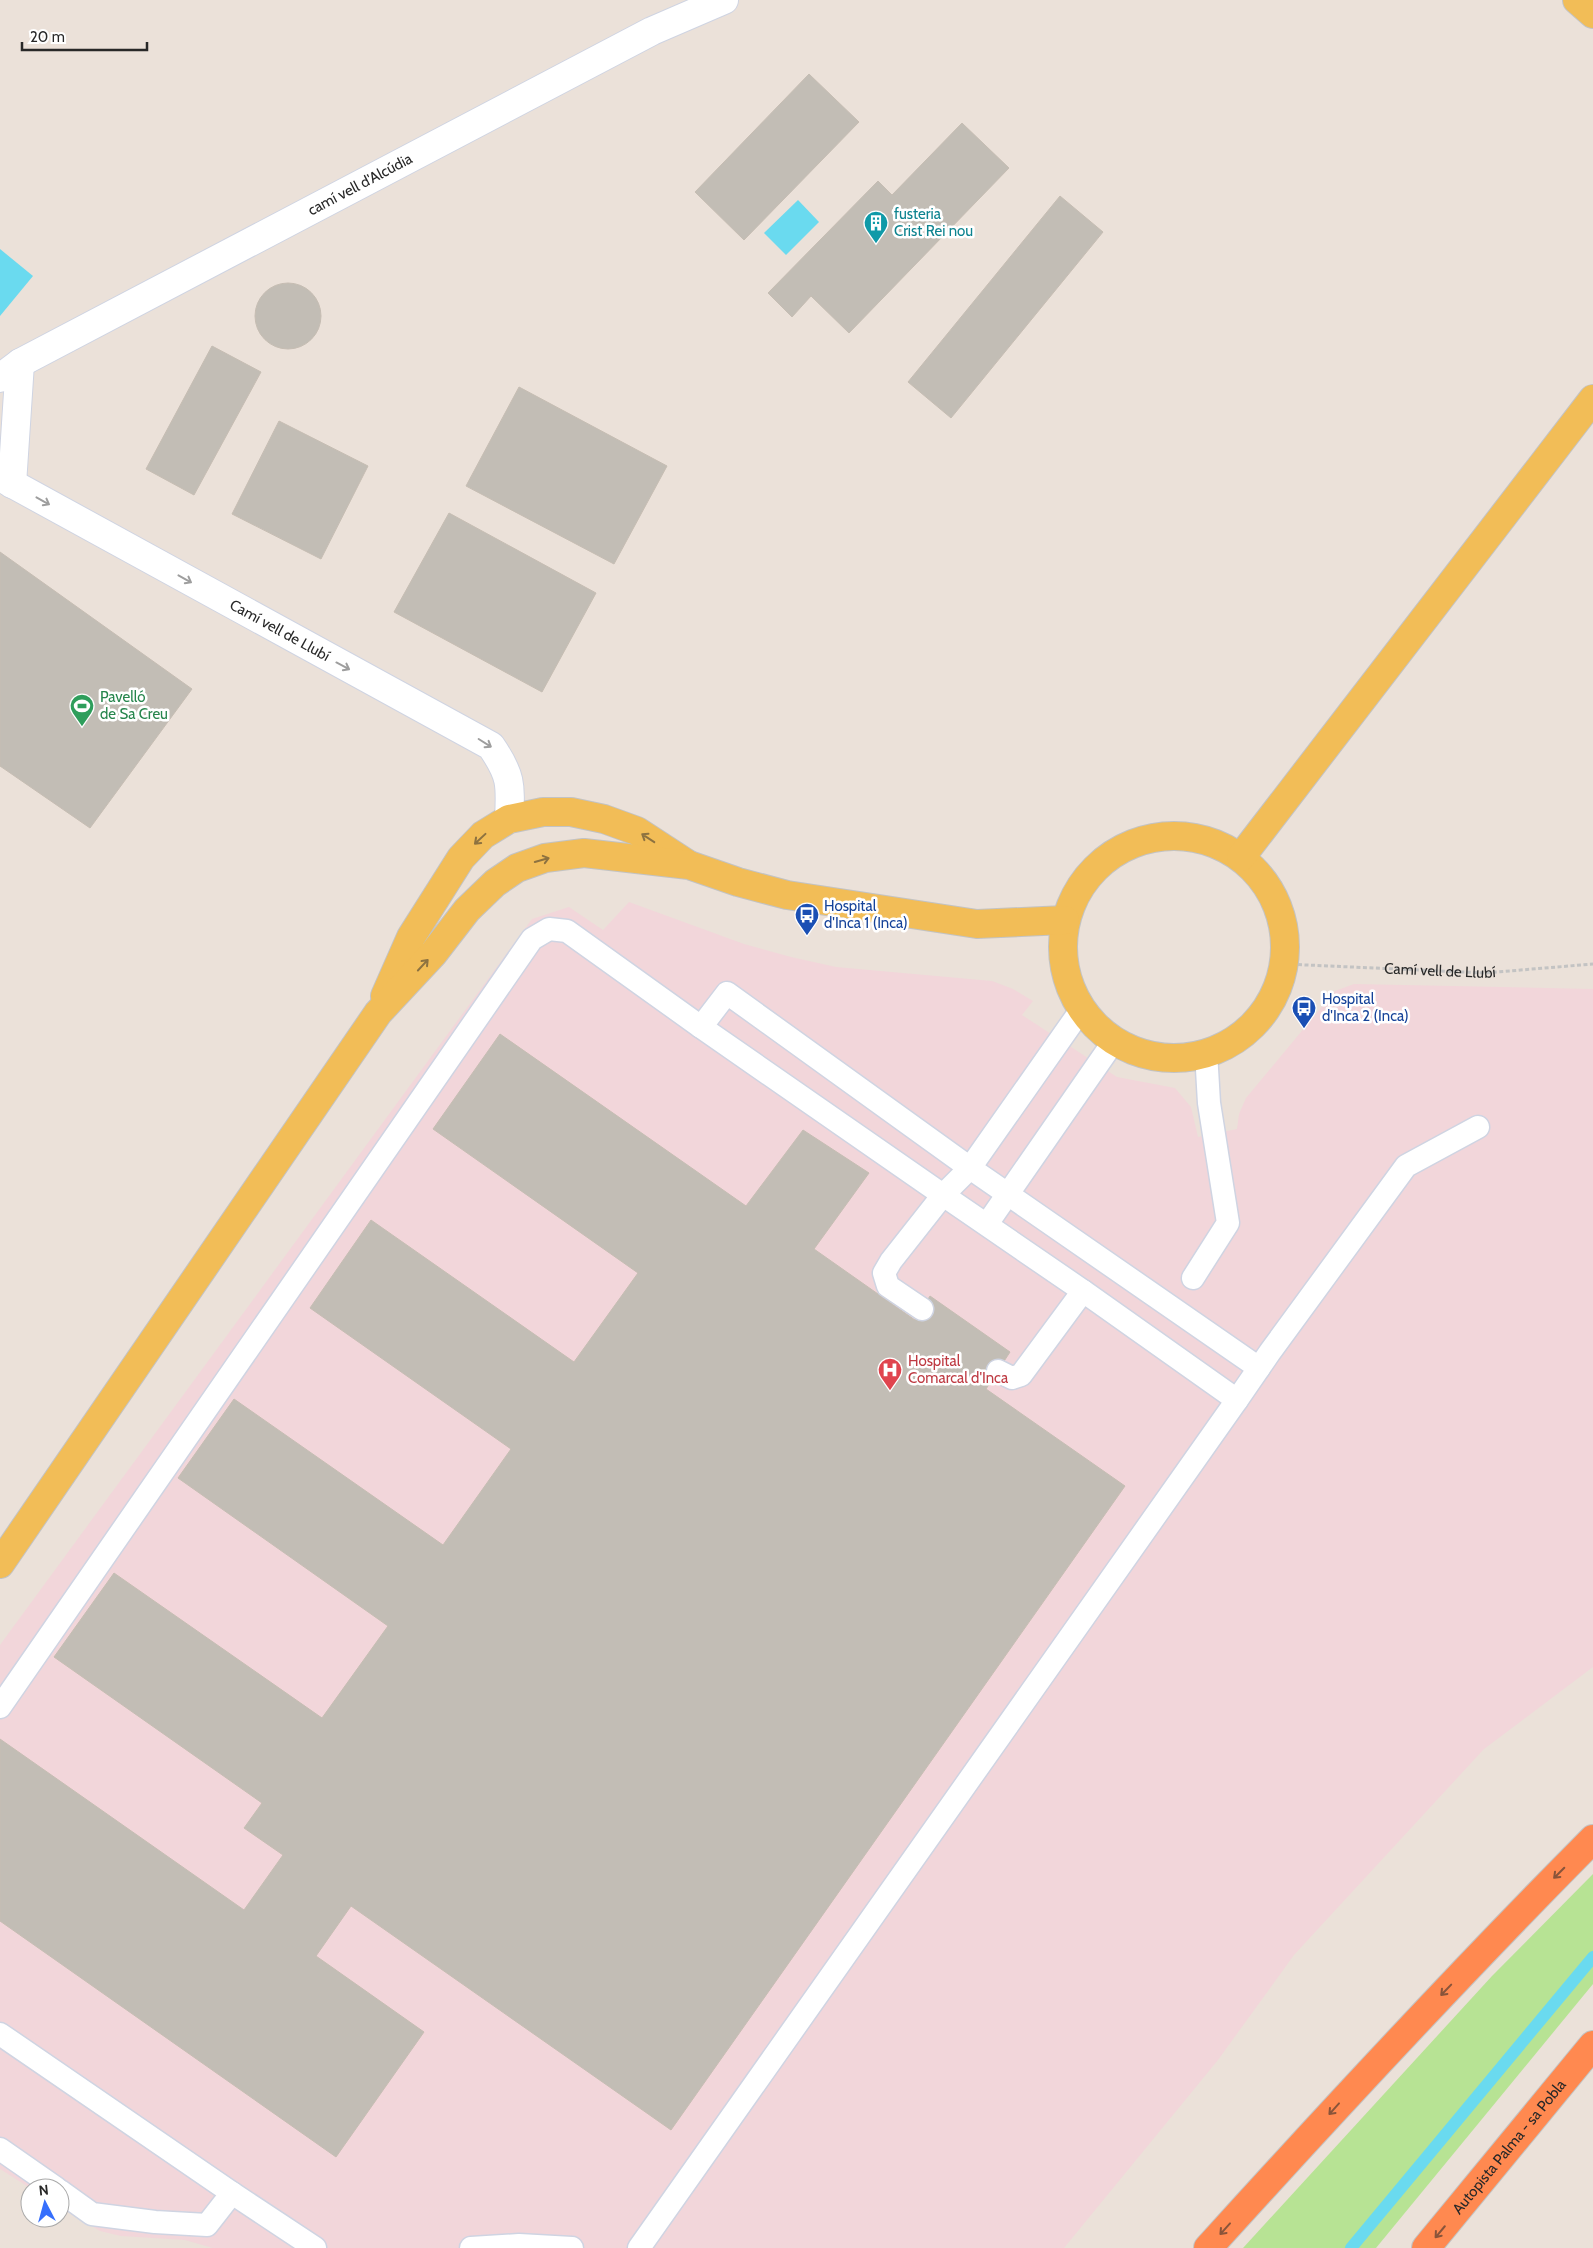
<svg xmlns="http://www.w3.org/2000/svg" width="1593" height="2248" font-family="Cabin,sans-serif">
<rect width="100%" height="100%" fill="#ebe1d9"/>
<polygon fill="#f2d6da" points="629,902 744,944 791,957 836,967 992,981 1013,989 1033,1001 1022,1015 1117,1077 1175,1088 1191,1107 1198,1137 1237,1129 1239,1114 1246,1098 1335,991 1354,984 1593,989 1593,1667 1484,1749 1294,1955 1218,2060 1064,2248 213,2248 185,2240 121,2236 100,2231 60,2207 60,2188 30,2188 0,2169 0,1645 532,919 569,907 603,930"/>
<polygon fill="#b7e394" points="1593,1874 1593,1984 1376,2248 1243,2248 1492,1976"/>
<g fill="#6adaef">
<polygon points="798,200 819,222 786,255 764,233"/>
<polygon points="0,249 33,276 0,316"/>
</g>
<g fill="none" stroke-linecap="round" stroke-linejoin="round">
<polyline stroke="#6adaef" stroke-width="12" points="1351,2248 1593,1957"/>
</g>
<g fill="#c2bdb5" stroke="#c6bdb3">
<polygon points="809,74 859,122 744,240 695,192"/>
<polygon points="962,123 1009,168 849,333 811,296 792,317 768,293 878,181 892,195"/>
<polygon points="1060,196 1103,232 951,418 908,382"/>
<circle cx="288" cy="316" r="33"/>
<polygon points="212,346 261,372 194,495 146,469"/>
<polygon points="519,387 667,466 614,564 466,486"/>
<polygon points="279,421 368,466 321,559 232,514"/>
<polygon points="449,513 596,593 542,692 394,612"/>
<polygon points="0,552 192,689 90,828 0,766"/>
<polygon points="500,1034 746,1206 803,1130 869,1173 814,1249 915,1320 930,1296 1010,1352 986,1389 1125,1486 671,2130 351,1906 316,1956 424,2032 336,2157 0,1921 0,1739 244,1910 283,1855 244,1828 262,1803 54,1657 114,1573 322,1718 388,1626 178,1478 234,1399 443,1545 511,1449 310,1308 371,1220 574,1362 638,1273 433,1129"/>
</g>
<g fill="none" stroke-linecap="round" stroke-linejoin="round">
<defs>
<g id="lane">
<polyline points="987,1224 1114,1041"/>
<polyline points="1193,1278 1228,1223 1209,1103 1206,1052"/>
<polyline points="1083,1291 943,1195 970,1168 1259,1368"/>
<polyline points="922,1309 888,1286 884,1273 891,1261 943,1195 701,1027 727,993 970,1168 1081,1010"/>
<polyline points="1237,1400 1270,1352 1406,1166 1478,1127"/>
<polyline points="0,1707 532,939 549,929 567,931 701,1027"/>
<polyline points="0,2034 232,2193 315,2248"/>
<polyline points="0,2149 56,2188"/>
<polyline points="60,2191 92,2214 155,2222 207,2225 232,2193"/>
<polyline points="471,2248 519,2245 572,2248"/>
<polyline points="639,2248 1237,1400 1083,1291 1021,1375 1012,1378 998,1371"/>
</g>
<g id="street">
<path id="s2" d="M0 378 20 363 652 31 724 0"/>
<path id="s3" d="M0 477 491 746C511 775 511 784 509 819"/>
<polyline points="12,484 20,363"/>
</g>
<g id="primary">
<polyline points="1577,0 1593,14"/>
<circle cx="1174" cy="947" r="111"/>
<polyline points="1241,857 1593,399"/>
<polyline points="385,996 411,937 461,858 483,835 509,819 543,812 571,812 604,819 637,831 686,863"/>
<polyline points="0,1564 378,1013 433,954 467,910 495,883 517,868 545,858 584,853 689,865 738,882 787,895 977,924 1065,920"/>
</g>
<g id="highway">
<path d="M1208 2248C1334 2109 1461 1972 1593 1839"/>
<path id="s4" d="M1426 2248 1593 2045"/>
</g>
</defs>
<use href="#lane" stroke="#cfd4e2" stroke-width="25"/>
<use href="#street" stroke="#cfd4e2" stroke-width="30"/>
<use href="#primary" stroke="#c3c3c3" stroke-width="30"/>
<use href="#highway" stroke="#c3c3c3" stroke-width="30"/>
<path stroke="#c3c3c3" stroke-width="3" stroke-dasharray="4 2.5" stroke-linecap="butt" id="s1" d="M1285 964 1485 973 1593 964"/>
<use href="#lane" stroke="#fff" stroke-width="22"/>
<use href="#street" stroke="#fff" stroke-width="28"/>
<use href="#primary" stroke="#f2bd57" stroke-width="28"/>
<use href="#highway" stroke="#ff8950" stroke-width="28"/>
</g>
<defs><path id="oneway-shaft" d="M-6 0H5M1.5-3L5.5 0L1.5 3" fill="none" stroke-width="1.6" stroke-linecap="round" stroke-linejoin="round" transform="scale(1.25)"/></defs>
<g stroke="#9e9e9e">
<use href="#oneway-shaft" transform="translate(43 501) rotate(29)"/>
<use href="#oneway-shaft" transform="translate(185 579) rotate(29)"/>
<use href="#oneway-shaft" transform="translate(343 666) rotate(28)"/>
<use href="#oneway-shaft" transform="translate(485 743) rotate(32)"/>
</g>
<g stroke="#8d7240">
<use href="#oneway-shaft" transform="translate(648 838) rotate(-147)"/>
<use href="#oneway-shaft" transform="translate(480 839) rotate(137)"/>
<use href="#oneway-shaft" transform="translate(542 860) rotate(-16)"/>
<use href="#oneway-shaft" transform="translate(423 965) rotate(-47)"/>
</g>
<g stroke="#89543a">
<use href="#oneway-shaft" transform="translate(1559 1873) rotate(135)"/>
<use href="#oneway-shaft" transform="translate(1446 1990) rotate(134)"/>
<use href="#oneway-shaft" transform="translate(1334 2109) rotate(132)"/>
<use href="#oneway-shaft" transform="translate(1225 2229) rotate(132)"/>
<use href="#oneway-shaft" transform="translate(1440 2232) rotate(130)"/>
</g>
<defs>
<symbol id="building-pin" viewBox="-11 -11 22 30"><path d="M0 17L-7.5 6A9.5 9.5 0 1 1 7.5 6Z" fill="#0f9aa8" stroke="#fff"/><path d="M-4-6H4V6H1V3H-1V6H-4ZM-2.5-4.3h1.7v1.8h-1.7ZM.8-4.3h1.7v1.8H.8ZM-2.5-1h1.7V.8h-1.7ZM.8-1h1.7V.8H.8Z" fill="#fff"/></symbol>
<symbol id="stadium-pin" viewBox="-11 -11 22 30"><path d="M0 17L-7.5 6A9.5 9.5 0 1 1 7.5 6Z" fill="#2e9e5b" stroke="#fff"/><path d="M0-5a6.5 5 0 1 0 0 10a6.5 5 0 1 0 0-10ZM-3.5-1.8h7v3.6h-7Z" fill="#fff"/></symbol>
<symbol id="bus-pin" viewBox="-11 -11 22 30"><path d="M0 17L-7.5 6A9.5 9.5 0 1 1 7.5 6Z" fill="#1a4fb4" stroke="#fff"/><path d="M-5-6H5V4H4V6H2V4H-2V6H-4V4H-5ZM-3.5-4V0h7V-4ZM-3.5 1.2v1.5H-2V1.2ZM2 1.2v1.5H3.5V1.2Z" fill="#fff"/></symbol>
<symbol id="hospital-pin" viewBox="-11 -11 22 30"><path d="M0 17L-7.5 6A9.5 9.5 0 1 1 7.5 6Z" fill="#e0444e" stroke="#fff"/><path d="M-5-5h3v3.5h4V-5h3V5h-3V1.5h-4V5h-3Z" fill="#fff"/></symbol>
</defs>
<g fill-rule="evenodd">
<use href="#building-pin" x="862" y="209" width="28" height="38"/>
<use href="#stadium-pin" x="68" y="692" width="28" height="38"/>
<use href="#bus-pin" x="793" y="901" width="28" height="38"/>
<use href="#bus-pin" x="1290" y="994" width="28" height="38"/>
<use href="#hospital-pin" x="876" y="1356" width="28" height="38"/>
</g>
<g text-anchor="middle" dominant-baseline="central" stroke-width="5" stroke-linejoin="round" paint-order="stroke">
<g font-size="15" fill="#282828" stroke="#fff">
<text stroke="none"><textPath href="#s2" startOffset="409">camí vell d'Alcúdia</textPath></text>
<text stroke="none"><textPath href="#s3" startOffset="319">Camí vell de Llubí</textPath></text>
<text stroke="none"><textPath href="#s1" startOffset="155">Camí vell de Llubí</textPath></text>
<text stroke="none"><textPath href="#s4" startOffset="131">Autopista Palma - sa Pobla</textPath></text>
</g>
<g font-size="15" fill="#0d838f" stroke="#fff" text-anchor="start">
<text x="894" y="214">fusteria<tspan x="894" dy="17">Crist Rei nou</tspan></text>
</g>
<g font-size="15" fill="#27864d" stroke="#fff" text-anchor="start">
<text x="100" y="697">Pavelló<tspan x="100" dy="17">de Sa Creu</tspan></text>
</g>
<g font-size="15" fill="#164399" stroke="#fff" text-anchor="start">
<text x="824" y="906">Hospital<tspan x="824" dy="17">d'Inca 1 (Inca)</tspan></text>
<text x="1322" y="999">Hospital<tspan x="1322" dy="17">d'Inca 2 (Inca)</tspan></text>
</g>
<g font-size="15" fill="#be3a42" stroke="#fff" text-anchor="start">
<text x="908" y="1361">Hospital<tspan x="908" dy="17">Comarcal d'Inca</tspan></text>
</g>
</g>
<g transform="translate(45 2203) rotate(354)"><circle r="24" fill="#ffffff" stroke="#a9a9a9"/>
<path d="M0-4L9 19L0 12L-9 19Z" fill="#366ffc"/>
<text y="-8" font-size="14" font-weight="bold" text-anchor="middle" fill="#282828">N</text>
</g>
<path d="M22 42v8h125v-8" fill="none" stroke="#282828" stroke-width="2.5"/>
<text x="30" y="42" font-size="15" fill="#282828" stroke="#ffffff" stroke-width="4" paint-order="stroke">20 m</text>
</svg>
